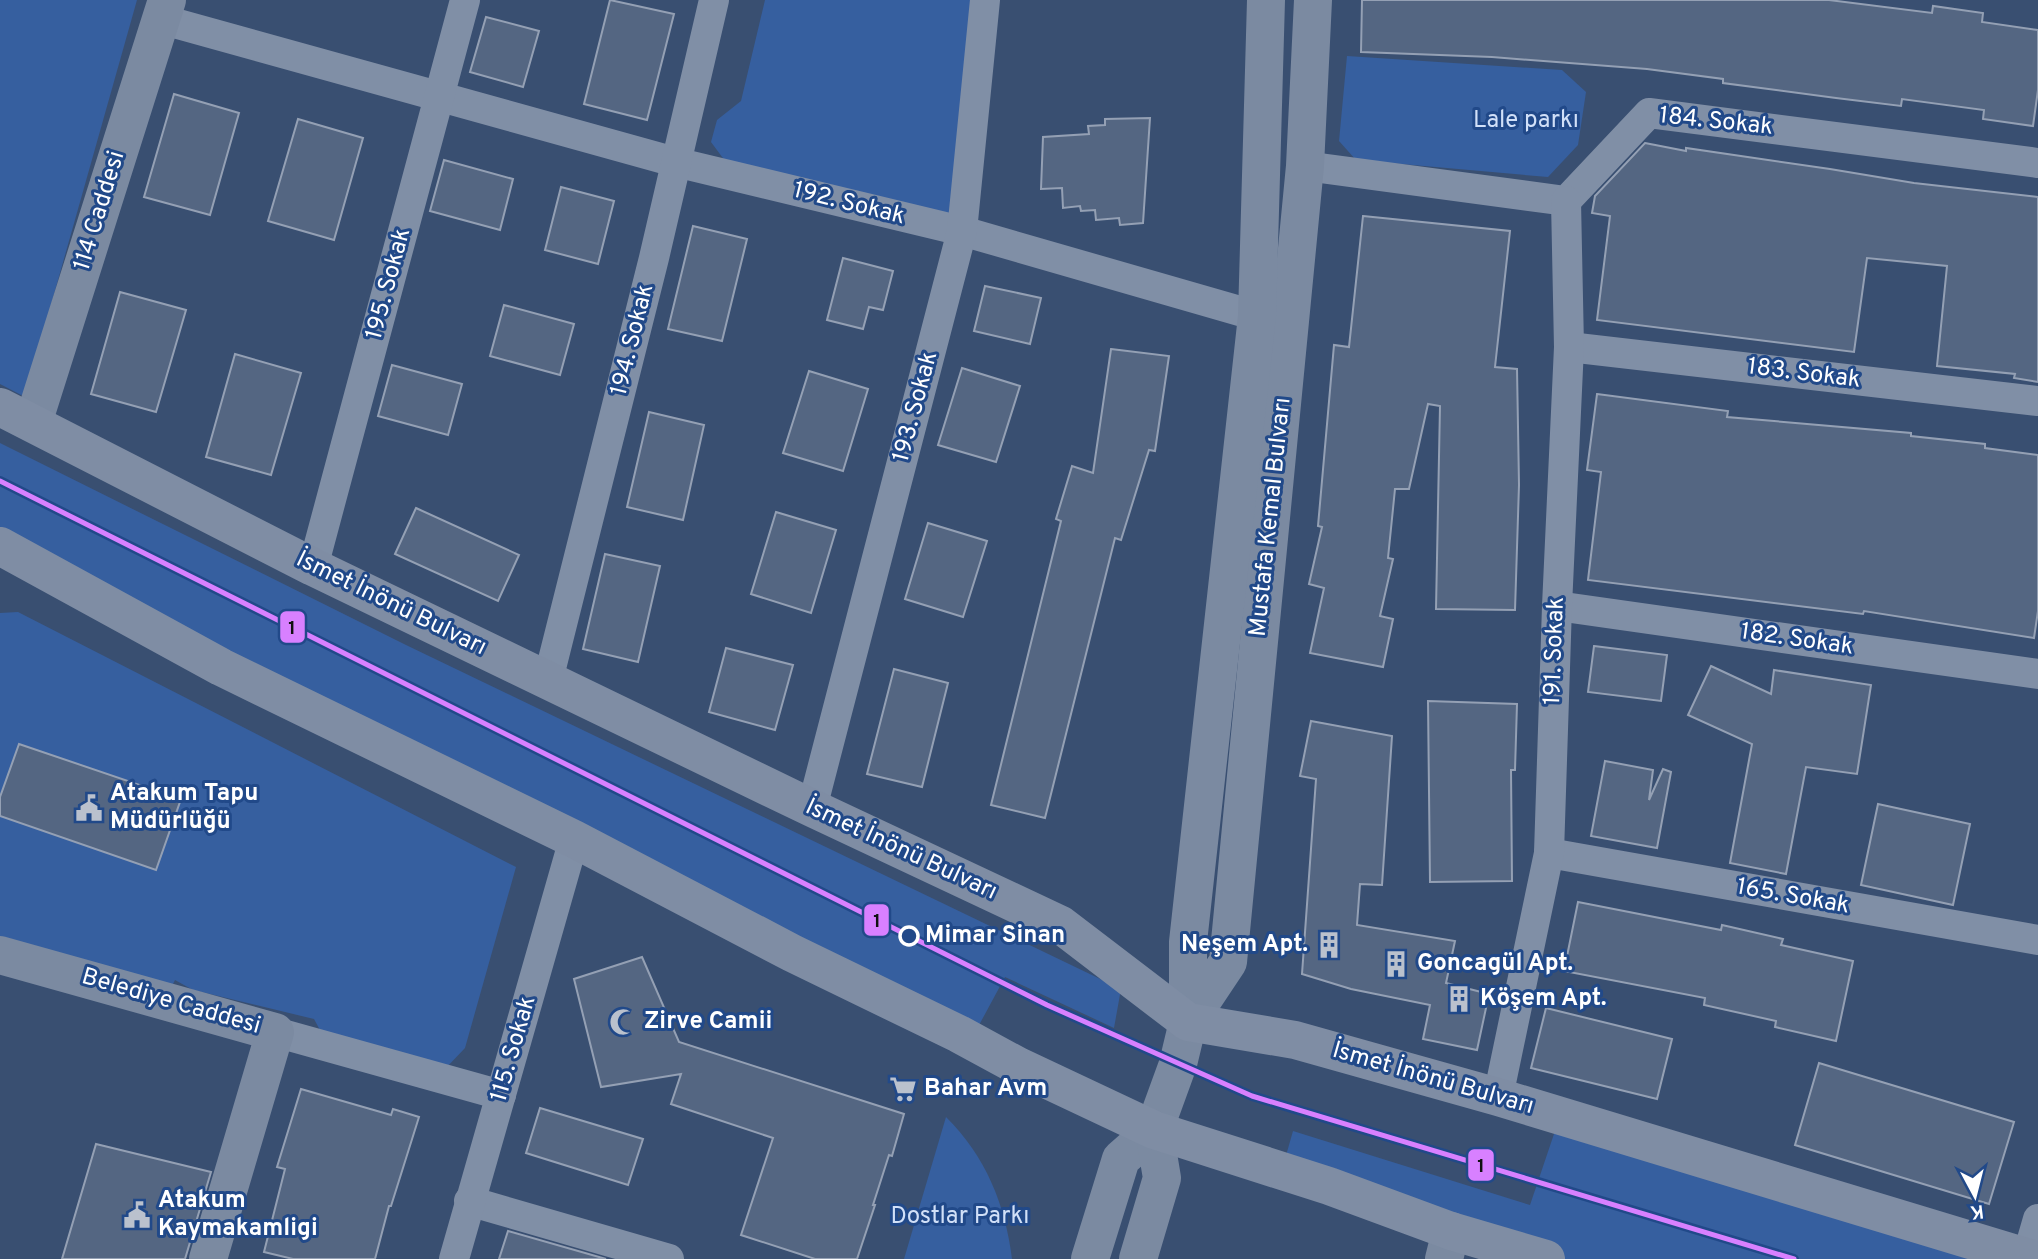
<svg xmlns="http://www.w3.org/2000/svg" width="2038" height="1259" font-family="Overpass,sans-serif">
<rect width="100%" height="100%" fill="#394f71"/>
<g fill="#365f9f">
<polygon points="0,0 137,0 25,397 0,384"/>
<polygon points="765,0 975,0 957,226 731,169 711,142 717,120 741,101"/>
<polygon points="1347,56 1562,70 1586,92 1578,145 1548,177 1356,160 1339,141"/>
<polygon points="0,443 406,645 1121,989 1114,1028 1005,977 978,1027 0,539"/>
<polygon points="18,612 516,867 465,1048 445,1069 321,1032 314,1019 193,990 175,980 168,994 0,945 0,613"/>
<path d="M946 1117C986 1157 1005 1204 1012 1259H904Z"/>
<polygon points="1293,1131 1530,1205 1555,1131 1970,1259 1546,1259 1283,1166"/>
</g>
<g fill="#546682" stroke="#94a0b4" stroke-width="2">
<polygon points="610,0 674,14 647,120 584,104"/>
<polygon points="1362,0 1829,0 1932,13 1933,6 1983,13 1982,22 2038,30 2038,90 2033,126 1983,119 1984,110 1902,99 1901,106 1836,98 1723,83 1723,79 1647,69 1492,57 1361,52"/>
<polygon points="486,17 539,31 523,87 470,72"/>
<polygon points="174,94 239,113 210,215 144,197"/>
<polygon points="1150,118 1143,223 1120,225 1119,218 1096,220 1095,210 1081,211 1080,206 1063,208 1062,188 1041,189 1043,137 1089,134 1088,126 1105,125 1105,119"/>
<polygon points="298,119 363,138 334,240 268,221"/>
<polygon points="1645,143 1686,151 1686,148 1830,169 1914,183 2038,197 2038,382 2014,378 2015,374 1937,366 1947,266 1867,258 1854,352 1597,320 1610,216 1592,213 1595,196"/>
<polygon points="444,160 513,179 500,230 430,211"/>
<polygon points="561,187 614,201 598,264 545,250"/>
<polygon points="1363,216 1510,231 1495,367 1517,369 1519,485 1515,610 1436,609 1440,406 1428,404 1409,489 1395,489 1388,558 1393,559 1380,616 1393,619 1383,667 1310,653 1324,588 1309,584 1322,527 1318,526 1334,345 1349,347"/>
<polygon points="693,226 747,239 722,341 668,329"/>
<polygon points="843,258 893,271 883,310 869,307 863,329 827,320"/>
<polygon points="985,286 1041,298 1030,344 974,331"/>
<polygon points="120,292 186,310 156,412 91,394"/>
<polygon points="504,305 574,324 560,375 490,356"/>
<polygon points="1111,349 1169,356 1155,451 1149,450 1121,540 1115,538 1045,818 991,805 1061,521 1056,519 1072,466 1093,473"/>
<polygon points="235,354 301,373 271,475 206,457"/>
<polygon points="392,365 462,384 448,435 378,416"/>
<polygon points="962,368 1020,386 996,462 938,445"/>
<polygon points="809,371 868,389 843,471 783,453"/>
<polygon points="1597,394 1728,411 1727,417 1911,433 1911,436 1985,444 1985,448 2038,455 2038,611 2034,638 1864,611 1863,614 1588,580 1601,472 1587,470"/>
<polygon points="649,412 704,425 683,520 627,507"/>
<polygon points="416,508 519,555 498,601 395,554"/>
<polygon points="776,512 836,530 811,613 751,594"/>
<polygon points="928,523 987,541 963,617 905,599"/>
<polygon points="605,554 660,566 638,662 583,649"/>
<polygon points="1594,646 1667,655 1661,701 1588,692"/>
<polygon points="726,648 793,665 775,730 709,712"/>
<polygon points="1711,666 1771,694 1774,670 1871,685 1857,774 1806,767 1786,874 1730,863 1752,744 1688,715"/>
<polygon points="894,669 948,683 922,787 867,774"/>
<polygon points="1428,701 1517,704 1515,770 1511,770 1512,881 1430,882"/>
<polygon points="1311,721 1392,736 1382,885 1360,884 1357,925 1455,941 1446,983 1489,994 1477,1050 1423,1039 1430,1005 1351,989 1302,974 1316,779 1300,776"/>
<polygon points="19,744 181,799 156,870 0,816 0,797"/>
<polygon points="1605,761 1653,770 1649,800 1663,769 1671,772 1657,848 1591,836"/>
<polygon points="1878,804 1970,824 1953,905 1861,885"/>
<polygon points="1578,902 1721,930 1722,925 1783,939 1781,945 1853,961 1836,1041 1775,1027 1776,1021 1704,1005 1705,998 1564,971"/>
<polygon points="642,957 679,1042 904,1114 892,1156 889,1155 873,1205 875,1205 857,1259 815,1259 741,1235 773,1138 671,1104 681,1074 601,1087 574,979"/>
<polygon points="1546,1008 1672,1039 1657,1099 1531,1068"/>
<polygon points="1819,1063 2014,1122 1989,1204 1795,1145"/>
<polygon points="301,1089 391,1115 393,1109 419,1117 391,1206 389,1206 375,1259 293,1259 264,1252 285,1169 277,1167"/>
<polygon points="540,1108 643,1139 628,1185 526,1153"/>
<polygon points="96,1144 211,1172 185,1259 62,1259"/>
<polygon points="508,1231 606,1259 499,1259"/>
</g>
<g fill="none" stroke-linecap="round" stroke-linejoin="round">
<g stroke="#808fa6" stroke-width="30">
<polyline points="160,19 675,162 962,231 1257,316"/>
<polyline points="1305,166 1566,201 1649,113 2038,163"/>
<polyline points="1569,347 2038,401"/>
<polyline points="313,567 465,0"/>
<polyline points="1557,606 2038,674"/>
<polyline points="548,680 654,258 714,0"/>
<polyline points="812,808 962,231 985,0"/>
<polyline points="1549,853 2038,940"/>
<polyline points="275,1032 501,1095"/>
<polyline points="1498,1097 1549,853 1557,606 1569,347 1566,201"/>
<polyline points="469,1201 669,1259"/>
<polyline points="2027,1257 2038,1219"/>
<polyline points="454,1259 574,839"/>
</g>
<g stroke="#7b8aa1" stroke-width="38">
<polyline points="33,423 167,0"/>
<polyline points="0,955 275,1032 208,1259"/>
<polyline points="1188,1022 1228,962 1305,166 1313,0"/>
<polyline points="1090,1259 1121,1159 1154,1130 1178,1064 1188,1022 1188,942 1257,316 1266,0"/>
<polyline points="1138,1259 1162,1178 1154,1130"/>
<polyline points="1444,1259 1451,1231"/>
</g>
<g stroke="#7f8da4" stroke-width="38">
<polyline points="0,407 313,567 812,808 1061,925 1188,1022 1295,1040 1498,1097 2033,1259"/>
<polyline points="0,546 221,667 574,839 792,953 959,1034 1018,1066 1154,1130 1329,1186 1451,1231 1546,1259"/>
</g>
<defs>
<polyline id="tram-1" points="0,481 1047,1005 1252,1096 1794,1259"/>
</defs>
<use href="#tram-1" stroke="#214989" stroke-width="10"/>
<use href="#tram-1" stroke="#d880ff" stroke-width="5"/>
</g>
<defs>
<symbol id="civic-bare" viewBox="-9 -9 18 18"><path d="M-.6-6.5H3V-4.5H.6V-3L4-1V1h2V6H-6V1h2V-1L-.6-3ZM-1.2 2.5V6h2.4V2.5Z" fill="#bac1cd" stroke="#214989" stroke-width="2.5" paint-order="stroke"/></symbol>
<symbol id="building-bare" viewBox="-9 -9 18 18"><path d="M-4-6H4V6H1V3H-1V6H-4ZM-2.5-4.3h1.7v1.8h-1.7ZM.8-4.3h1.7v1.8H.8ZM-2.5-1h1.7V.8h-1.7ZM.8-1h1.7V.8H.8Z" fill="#bac1cd" stroke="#214989" stroke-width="2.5" paint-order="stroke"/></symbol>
<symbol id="mosque-bare" viewBox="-9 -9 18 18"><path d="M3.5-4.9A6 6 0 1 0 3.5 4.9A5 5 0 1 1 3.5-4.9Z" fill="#bac1cd" stroke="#214989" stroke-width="2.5" paint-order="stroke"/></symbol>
<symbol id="supermarket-bare" viewBox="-9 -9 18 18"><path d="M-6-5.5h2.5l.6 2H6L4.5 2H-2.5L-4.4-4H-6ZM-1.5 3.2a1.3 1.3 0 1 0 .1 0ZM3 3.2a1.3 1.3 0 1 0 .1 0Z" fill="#bac1cd" stroke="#214989" stroke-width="2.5" paint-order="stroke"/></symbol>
</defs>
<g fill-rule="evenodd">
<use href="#civic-bare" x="70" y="789" width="38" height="38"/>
<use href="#building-bare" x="1310" y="926" width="38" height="38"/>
<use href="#building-bare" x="1377" y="945" width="38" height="38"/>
<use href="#building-bare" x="1440" y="980" width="38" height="38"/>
<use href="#mosque-bare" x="604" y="1003" width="38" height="38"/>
<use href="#supermarket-bare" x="884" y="1070" width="38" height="38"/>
<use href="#civic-bare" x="118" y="1196" width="38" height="38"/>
</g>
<circle fill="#214989" stroke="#fff" stroke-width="3.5" cx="909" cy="936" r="9"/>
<g text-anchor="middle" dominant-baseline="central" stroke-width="6" stroke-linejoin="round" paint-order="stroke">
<g font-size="24" fill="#d1e0f8" stroke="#214989">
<text x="1526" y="121">Lale parkı</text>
<text x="960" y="1217">Dostlar Parkı</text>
</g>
<g font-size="24" fill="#fff" stroke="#214989">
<text transform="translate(1716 122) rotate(6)">184. Sokak</text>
<text transform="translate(849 204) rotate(14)">192. Sokak</text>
<text transform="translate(100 211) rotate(-73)">114 Caddesi</text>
<text transform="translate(389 284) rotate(-75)">195. Sokak</text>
<text transform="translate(633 340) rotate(-76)">194. Sokak</text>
<text transform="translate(1804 374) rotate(7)">183. Sokak</text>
<text transform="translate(916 407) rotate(-75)">193. Sokak</text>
<text transform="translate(1271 517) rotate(-84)">Mustafa Kemal Bulvarı</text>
<text transform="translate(391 604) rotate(26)">İsmet İnönü Bulvarı</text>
<text transform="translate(1797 640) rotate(8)">182. Sokak</text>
<text transform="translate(1555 651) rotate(-88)">191. Sokak</text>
<text transform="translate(901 850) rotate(25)">İsmet İnönü Bulvarı</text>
<text transform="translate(1793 897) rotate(10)">165. Sokak</text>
<text transform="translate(171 1002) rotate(16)">Belediye Caddesi</text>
<text transform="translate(514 1049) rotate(-74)">115. Sokak</text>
<text transform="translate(1433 1079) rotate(16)">İsmet İnönü Bulvarı</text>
</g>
<g font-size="24" font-weight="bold" fill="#fff" stroke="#214989" text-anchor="start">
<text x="110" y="794">Atakum Tapu<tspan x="110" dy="28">Müdürlüğü</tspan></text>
<text x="1308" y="945" text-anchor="end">Neşem Apt.</text>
<text x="1417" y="964">Goncagül Apt.</text>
<text x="1480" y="999">Köşem Apt.</text>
<text x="644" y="1022">Zirve Camii</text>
<text x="924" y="1089">Bahar Avm</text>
<text x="158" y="1201">Atakum<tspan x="158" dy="28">Kaymakamligi</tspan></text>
</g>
<g font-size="24" font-weight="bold" fill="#fff" stroke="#214989" text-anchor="start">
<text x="925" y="936">Mimar Sinan</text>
</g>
</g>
<g stroke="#214989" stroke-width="2.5">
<rect x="279" y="610" width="27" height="34" rx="7" fill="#d880ff"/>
<rect x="863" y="903" width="27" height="34" rx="7" fill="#d880ff"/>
<rect x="1467" y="1148" width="28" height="34" rx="7" fill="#d880ff"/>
</g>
<g font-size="19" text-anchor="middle" font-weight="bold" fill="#111">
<text x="292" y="634">1</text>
<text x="877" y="927">1</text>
<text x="1481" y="1172">1</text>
</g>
<g transform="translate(1975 1196) rotate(173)" stroke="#214989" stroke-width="5" paint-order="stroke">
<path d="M0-5L12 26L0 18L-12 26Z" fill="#ffffff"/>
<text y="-10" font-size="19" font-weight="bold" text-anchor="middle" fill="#ffffff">K</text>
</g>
</svg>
